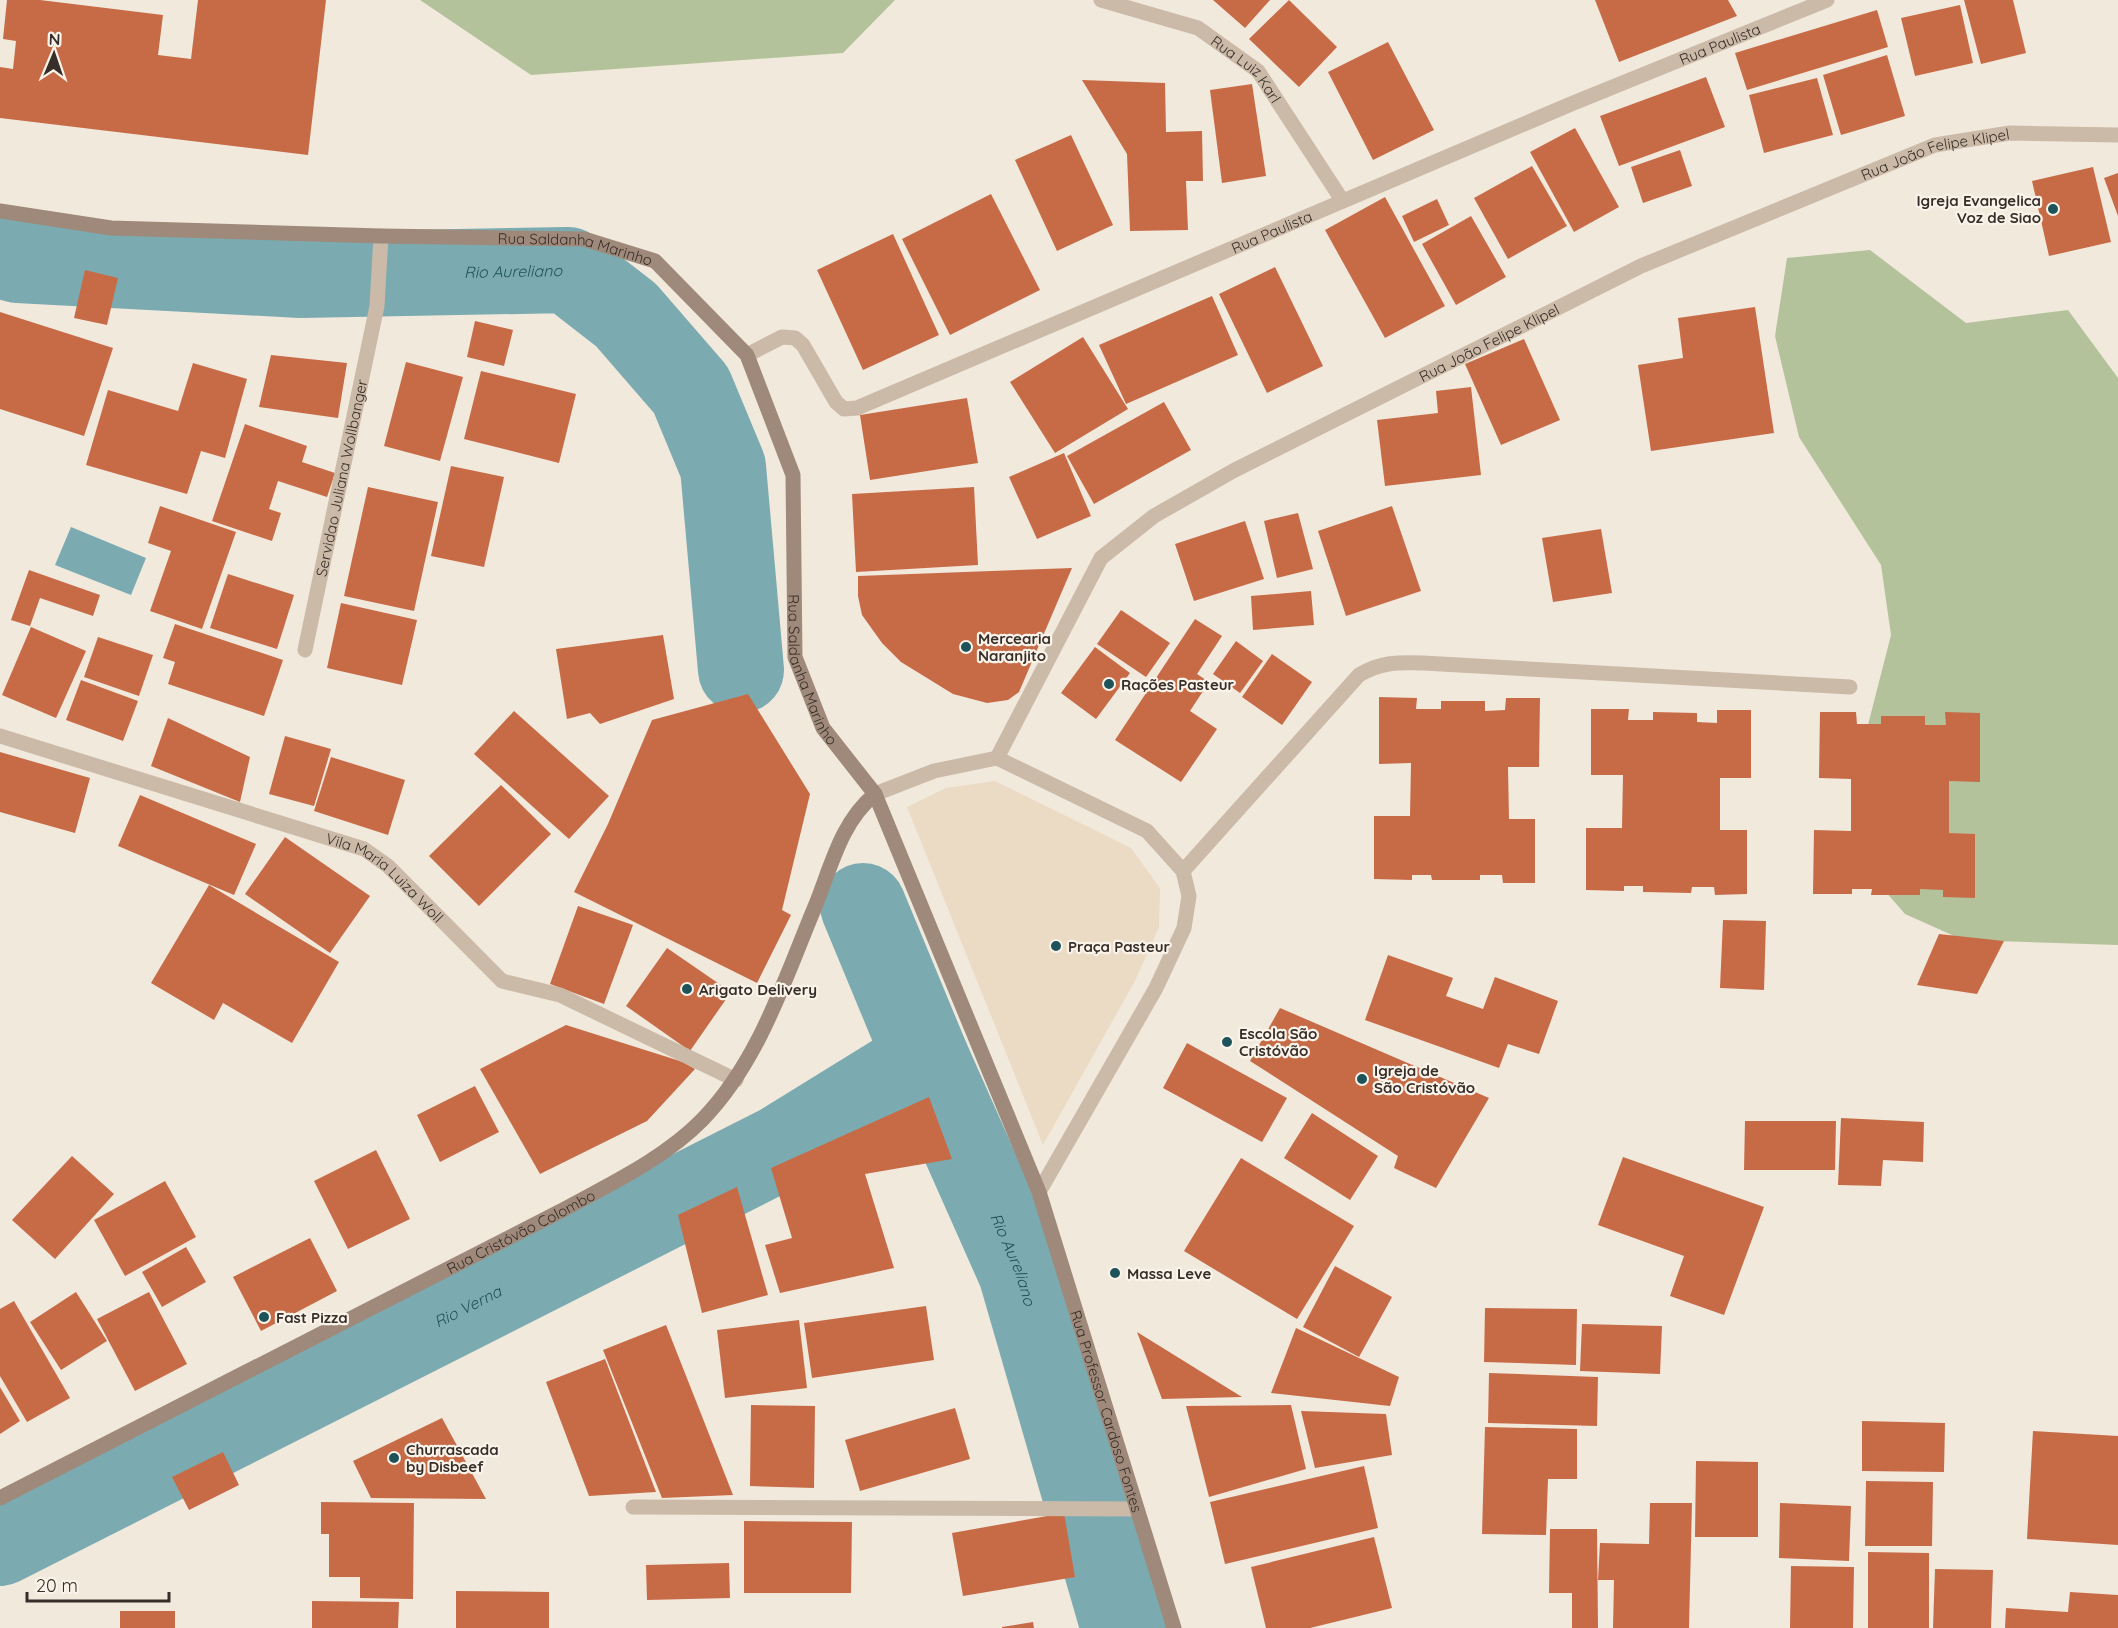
<svg xmlns="http://www.w3.org/2000/svg" width="2118" height="1628" font-family="Quicksand,sans-serif">
<rect width="100%" height="100%" fill="#f2e9dd"/>
<g fill="#b4c29c">
<polygon points="420,0 895,0 843,53 531,75"/>
<polygon points="1870,250 1966,323 2068,310 2118,378 2118,945 1963,940 1905,914 1864,867 1858,764 1891,635 1881,565 1799,437 1775,336 1787,258"/>
</g>
<polygon fill="#ebdbc4" points="995,781 1131,848 1160,888 1159,927 1135,981 1043,1145 907,807 946,788"/>
<polygon fill="#7babb0" points="71,527 146,558 131,595 55,565"/>
<g fill="none" stroke-linecap="round" stroke-linejoin="round">
<g stroke="#7babb0" stroke-width="86">
<path id="s1" d="M0 255 18 260 301 275 568 270 626 315 691 390 723 467 741 670"/>
<path id="s2" d="M863 906 926 1058 1021 1272 1124 1628"/>
<path id="s3" d="M0 1543 782 1147 926 1058"/>
</g>
</g>
<g fill="#c76b47">
<polygon points="7,0 40,0 163,15 158,55 191,59 198,0 326,0 308,155 0,118 0,67 13,69 16,41 3,39"/>
<polygon points="1213,0 1270,0 1245,28"/>
<polygon points="1289,0 1337,47 1299,87 1249,39"/>
<polygon points="1595,0 1728,0 1737,16 1619,62"/>
<polygon points="1964,0 2013,0 2026,53 1981,64"/>
<polygon points="1960,5 1973,63 1915,76 1901,18"/>
<polygon points="1877,10 1888,47 1747,90 1735,53"/>
<polygon points="1388,42 1434,130 1373,160 1328,72"/>
<polygon points="1887,55 1905,116 1841,135 1823,75"/>
<polygon points="1706,77 1725,127 1619,166 1600,116"/>
<polygon points="1817,78 1833,135 1764,153 1749,95"/>
<polygon points="1082,80 1165,83 1166,132 1202,131 1203,181 1186,181 1188,230 1130,231 1127,154"/>
<polygon points="1252,84 1266,176 1222,183 1210,90"/>
<polygon points="1575,128 1619,207 1574,232 1530,152"/>
<polygon points="1071,135 1113,225 1057,251 1015,160"/>
<polygon points="1680,150 1692,186 1643,203 1631,167"/>
<polygon points="1532,166 1567,226 1508,259 1474,198"/>
<polygon points="2093,167 2111,242 2049,256 2032,181"/>
<polygon points="2118,173 2118,216 2104,178"/>
<polygon points="991,194 1040,290 950,335 902,239"/>
<polygon points="1385,197 1445,306 1385,338 1325,230"/>
<polygon points="1437,199 1449,225 1414,242 1402,216"/>
<polygon points="1471,216 1506,277 1456,305 1422,244"/>
<polygon points="893,234 939,335 863,370 817,270"/>
<polygon points="1275,267 1323,366 1267,393 1219,294"/>
<polygon points="85,270 118,278 107,325 74,318"/>
<polygon points="1212,296 1238,355 1126,404 1099,345"/>
<polygon points="1755,307 1774,433 1651,451 1638,365 1683,358 1678,318"/>
<polygon points="0,312 113,348 84,436 0,409"/>
<polygon points="475,321 513,330 504,366 467,357"/>
<polygon points="1083,337 1128,409 1055,453 1010,382"/>
<polygon points="1524,339 1560,420 1501,445 1465,364"/>
<polygon points="271,355 347,363 338,418 259,407"/>
<polygon points="406,362 463,377 440,461 384,446"/>
<polygon points="193,363 247,379 225,458 201,451 187,494 86,465 108,390 178,411"/>
<polygon points="481,371 576,394 559,463 464,439"/>
<polygon points="1471,387 1481,475 1385,486 1377,420 1438,413 1436,391"/>
<polygon points="967,398 978,463 870,480 860,415"/>
<polygon points="1164,402 1191,450 1094,504 1067,456"/>
<polygon points="245,424 307,446 302,462 335,473 327,497 278,481 269,509 281,513 272,541 212,521"/>
<polygon points="1064,453 1091,516 1037,539 1009,477"/>
<polygon points="451,466 504,477 484,567 431,556"/>
<polygon points="368,487 438,502 414,611 344,596"/>
<polygon points="974,487 978,565 856,572 852,494"/>
<polygon points="160,506 236,532 202,629 150,611 171,551 148,543"/>
<polygon points="1392,506 1421,591 1346,616 1318,531"/>
<polygon points="1298,513 1313,569 1277,578 1264,521"/>
<polygon points="1245,521 1264,579 1194,601 1175,544"/>
<polygon points="1601,529 1612,593 1553,602 1542,538"/>
<polygon points="1072,568 1019,692 1008,700 987,703 953,694 901,662 882,643 862,615 858,596 858,576"/>
<polygon points="29,570 100,595 93,616 40,598 30,626 11,620"/>
<polygon points="228,574 294,595 277,649 210,628"/>
<polygon points="1311,591 1314,625 1253,630 1251,596"/>
<polygon points="341,603 417,620 402,685 327,668"/>
<polygon points="1121,610 1170,643 1146,677 1097,644"/>
<polygon points="1195,619 1222,636 1197,674 1209,682 1190,711 1217,729 1181,782 1115,740"/>
<polygon points="175,624 283,660 264,716 168,684 175,662 163,658"/>
<polygon points="31,627 86,651 56,718 2,695"/>
<polygon points="663,635 674,699 600,724 590,713 567,719 556,649"/>
<polygon points="98,637 153,655 139,696 84,677"/>
<polygon points="1236,641 1263,661 1240,693 1213,674"/>
<polygon points="1095,647 1130,673 1096,719 1061,693"/>
<polygon points="1272,654 1312,682 1282,725 1242,697"/>
<polygon points="81,680 138,701 123,741 66,720"/>
<polygon points="748,694 810,794 782,910 791,915 757,983 574,892 608,824 652,720"/>
<polygon points="1379,697 1417,698 1416,709 1441,709 1441,701 1485,701 1485,711 1505,710 1506,698 1540,698 1539,767 1508,767 1509,819 1535,819 1535,883 1503,883 1502,875 1480,875 1480,880 1432,880 1431,875 1412,875 1412,880 1374,879 1374,816 1410,816 1411,763 1379,764"/>
<polygon points="1591,709 1629,709 1628,720 1653,720 1653,712 1697,713 1697,722 1717,723 1717,710 1751,710 1751,778 1720,778 1720,830 1747,830 1747,894 1715,895 1714,887 1692,887 1691,893 1643,892 1643,886 1624,886 1624,891 1586,890 1586,828 1622,828 1623,775 1591,775"/>
<polygon points="514,711 609,796 569,839 474,754"/>
<polygon points="1820,712 1856,712 1857,724 1881,724 1881,716 1925,716 1925,725 1946,725 1945,712 1980,713 1980,782 1949,781 1949,833 1975,834 1975,898 1943,897 1943,890 1920,889 1920,895 1871,895 1872,889 1852,889 1852,894 1813,894 1814,830 1851,831 1851,779 1819,778"/>
<polygon points="168,718 250,757 240,802 151,766"/>
<polygon points="285,736 331,749 314,806 269,794"/>
<polygon points="0,752 90,778 75,833 0,812"/>
<polygon points="331,757 405,780 388,835 314,811"/>
<polygon points="501,785 551,834 479,906 429,856"/>
<polygon points="140,795 256,844 234,895 118,846"/>
<polygon points="285,837 370,896 330,953 245,894"/>
<polygon points="209,885 339,962 292,1043 223,1003 214,1020 151,983"/>
<polygon points="578,906 633,925 604,1004 550,984"/>
<polygon points="1723,920 1766,921 1764,990 1720,988"/>
<polygon points="1939,934 2004,941 1977,994 1917,985"/>
<polygon points="667,948 731,992 690,1051 626,1006"/>
<polygon points="1388,955 1453,978 1446,996 1483,1009 1495,977 1558,1001 1539,1054 1508,1044 1499,1068 1365,1020"/>
<polygon points="1280,1008 1489,1098 1436,1188 1394,1168 1398,1156 1250,1061"/>
<polygon points="566,1025 683,1062 695,1069 647,1121 540,1174 480,1069"/>
<polygon points="1187,1043 1287,1098 1262,1142 1163,1088"/>
<polygon points="475,1086 499,1132 440,1162 417,1115"/>
<polygon points="929,1097 952,1159 865,1174 894,1268 780,1293 765,1245 792,1238 771,1168"/>
<polygon points="1312,1113 1378,1156 1350,1200 1284,1158"/>
<polygon points="1841,1118 1924,1122 1923,1162 1883,1160 1881,1186 1838,1185"/>
<polygon points="1745,1121 1836,1121 1835,1170 1744,1170"/>
<polygon points="376,1150 410,1219 348,1249 314,1181"/>
<polygon points="72,1156 114,1194 55,1259 12,1220"/>
<polygon points="1623,1157 1764,1207 1724,1315 1670,1296 1684,1256 1598,1225"/>
<polygon points="1241,1158 1354,1226 1297,1319 1184,1251"/>
<polygon points="165,1181 196,1237 125,1276 94,1220"/>
<polygon points="737,1187 768,1295 702,1313 678,1215"/>
<polygon points="310,1238 337,1291 261,1331 233,1277"/>
<polygon points="186,1247 206,1282 162,1307 142,1272"/>
<polygon points="1335,1266 1392,1297 1359,1357 1303,1327"/>
<polygon points="76,1292 107,1341 61,1370 30,1322"/>
<polygon points="149,1292 187,1364 135,1391 97,1319"/>
<polygon points="14,1301 70,1398 27,1422 0,1376 0,1309"/>
<polygon points="926,1306 934,1360 812,1378 804,1323"/>
<polygon points="1485,1308 1577,1309 1576,1365 1484,1362"/>
<polygon points="799,1320 807,1388 725,1398 717,1330"/>
<polygon points="1582,1324 1662,1326 1660,1374 1580,1371"/>
<polygon points="666,1325 733,1495 662,1498 603,1350"/>
<polygon points="1296,1328 1399,1377 1390,1406 1271,1393"/>
<polygon points="1137,1332 1242,1397 1162,1399"/>
<polygon points="605,1359 656,1492 589,1496 546,1382"/>
<polygon points="1489,1373 1598,1377 1597,1426 1488,1423"/>
<polygon points="0,1387 20,1421 0,1434"/>
<polygon points="751,1405 815,1406 814,1488 750,1486"/>
<polygon points="1291,1405 1306,1469 1209,1497 1186,1406"/>
<polygon points="955,1408 970,1459 860,1491 845,1440"/>
<polygon points="1301,1411 1386,1414 1392,1455 1315,1468"/>
<polygon points="442,1418 486,1499 371,1498 353,1461"/>
<polygon points="1862,1421 1945,1423 1944,1472 1862,1471"/>
<polygon points="1485,1427 1577,1429 1577,1479 1548,1479 1546,1535 1482,1534"/>
<polygon points="2033,1431 2118,1436 2118,1545 2027,1539"/>
<polygon points="223,1452 239,1485 189,1510 172,1477"/>
<polygon points="1696,1461 1758,1462 1758,1537 1695,1537"/>
<polygon points="1364,1466 1378,1528 1225,1564 1210,1502"/>
<polygon points="1866,1481 1933,1482 1932,1546 1865,1546"/>
<polygon points="321,1502 414,1503 413,1599 360,1598 360,1577 329,1577 329,1534 321,1534"/>
<polygon points="1650,1503 1692,1503 1689,1628 1613,1628 1614,1580 1598,1580 1600,1543 1649,1544"/>
<polygon points="1780,1503 1851,1506 1849,1561 1779,1558"/>
<polygon points="1064,1513 1075,1577 963,1596 952,1533"/>
<polygon points="744,1521 852,1522 851,1593 744,1593"/>
<polygon points="1550,1529 1597,1529 1598,1628 1572,1628 1572,1593 1549,1593"/>
<polygon points="1374,1537 1392,1608 1310,1628 1266,1628 1251,1567"/>
<polygon points="1868,1552 1929,1553 1929,1628 1868,1628"/>
<polygon points="729,1563 730,1598 647,1600 646,1565"/>
<polygon points="1791,1566 1854,1567 1853,1628 1790,1628"/>
<polygon points="1935,1569 1993,1570 1991,1628 1933,1628"/>
<polygon points="456,1591 549,1592 549,1628 456,1628"/>
<polygon points="2070,1592 2118,1595 2118,1628 2005,1628 2006,1608 2068,1612"/>
<polygon points="312,1601 399,1602 398,1628 312,1628"/>
<rect x="120" y="1611" width="55" height="17"/>
<polygon points="1033,1622 1034,1628 1002,1628 1002,1627"/>
</g>
<g fill="none" stroke-linecap="round" stroke-linejoin="round">
<g stroke="#cbbaa8" stroke-width="15">
<path id="s4" d="M305 650 377 306 381 236"/>
<path id="s5" d="M0 736 364 849 388 866 502 981 560 995 736 1080"/>
<path d="M1183 871 1359 675C1381 662 1398 662 1423 663L1850 687"/>
</g>
<g stroke="#cbbaa8" stroke-width="15">
<path id="s6" d="M1101 0 1198 28 1258 71 1342 200"/>
<path id="s7" d="M747 355 782 337 795 338 803 345 836 402 844 409 857 408 1571 104 1827 0"/>
<polyline points="997,758 1147,831 1183,871 1189,896 1184,928 1156,988 1039,1192"/>
<polyline points="633,1507 1137,1509"/>
</g>
<path stroke="#cbbaa8" stroke-width="15" id="s8" d="M875 794 934 771 997 758 1101 558 1154 516 1233 471 1641 266 1935 145 2010 133 2118 135"/>
<g stroke="#9f897a" stroke-width="15">
<path id="s9" d="M0 211 111 228 381 236 584 239 655 261 747 355 793 475 795 657 823 728 875 794 1039 1192 1174 1628"/>
<path id="s10" d="M0 1498 561 1211C608 1185 664 1159 702 1120 758 1063 784 981 814 909 831 868 840 823 875 794"/>
</g>
</g>
<g fill="#1e535a" stroke="#faf3e9" stroke-width="2">
<circle cx="2053" cy="209" r="6"/>
<circle cx="966" cy="647" r="6"/>
<circle cx="1109" cy="684" r="6"/>
<circle cx="1056" cy="946" r="6"/>
<circle cx="687" cy="989" r="6"/>
<circle cx="1227" cy="1042" r="6"/>
<circle cx="1362" cy="1079" r="6"/>
<circle cx="1115" cy="1273" r="6"/>
<circle cx="264" cy="1317" r="6"/>
<circle cx="394" cy="1458" r="6"/>
</g>
<g text-anchor="middle" dominant-baseline="central" stroke-width="4.5" stroke-linejoin="round" paint-order="stroke">
<g font-size="15" fill="#382e29" stroke="#faf3e9">
<text stroke="none"><textPath href="#s7" startOffset="1089">Rua Paulista</textPath></text>
<text stroke="none"><textPath href="#s6" startOffset="165">Rua Luiz Karl</textPath></text>
<text stroke="none"><textPath href="#s8" startOffset="1284">Rua João Felipe Klipel</textPath></text>
<text stroke="none"><textPath href="#s7" startOffset="603">Rua Paulista</textPath></text>
<text stroke="none"><textPath href="#s9" startOffset="578">Rua Saldanha Marinho</textPath></text>
<text stroke="none"><textPath href="#s8" startOffset="798">Rua João Felipe Klipel</textPath></text>
<text stroke="none"><textPath href="#s4" startOffset="176">Servidao Juliana Wollbanger</textPath></text>
<text stroke="none"><textPath href="#s9" startOffset="1118">Rua Saldanha Marinho</textPath></text>
<text stroke="none"><textPath href="#s5" startOffset="414">Vila Maria Luiza Woll</textPath></text>
<text stroke="none"><textPath href="#s10" startOffset="585">Rua Cristóvão Colombo</textPath></text>
<text stroke="none"><textPath href="#s9" startOffset="1922">Rua Professor Cardoso Fontes</textPath></text>
</g>
<g font-size="15" font-weight="bold" fill="#382e29" stroke="#faf3e9" text-anchor="start">
<text x="2041" y="200" text-anchor="end">Igreja Evangelica<tspan x="2041" dy="17">Voz de Siao</tspan></text>
<text x="978" y="638">Mercearia<tspan x="978" dy="17">Naranjito</tspan></text>
<text x="1121" y="684">Rações Pasteur</text>
<text x="1068" y="946">Praça Pasteur</text>
<text x="699" y="989">Arigato Delivery</text>
<text x="1239" y="1033">Escola São<tspan x="1239" dy="17">Cristóvão</tspan></text>
<text x="1374" y="1070">Igreja de<tspan x="1374" dy="17">São Cristóvão</tspan></text>
<text x="1127" y="1273">Massa Leve</text>
<text x="276" y="1317">Fast Pizza</text>
<text x="406" y="1449">Churrascada<tspan x="406" dy="17">by Disbeef</tspan></text>
</g>
<g font-size="16" font-style="italic" fill="#1e535a" stroke="#faf3e9">
<text stroke="none"><textPath href="#s1" startOffset="514">Rio Aureliano</textPath></text>
<text stroke="none"><textPath href="#s2" startOffset="384">Rio Aureliano</textPath></text>
<text stroke="none"><textPath href="#s3" startOffset="524">Rio Verna</textPath></text>
</g>
</g>
<g transform="translate(54 54) rotate(2)" stroke="#faf3e9" stroke-width="4.5" paint-order="stroke">
<path d="M0-4.5L10 22L0 15L-10 22Z" fill="#382e29"/>
<text y="-9" font-size="16" font-weight="bold" text-anchor="middle" fill="#382e29">N</text>
</g>
<path d="M27 1592v9h142v-9" fill="none" stroke="#382e29" stroke-width="3"/>
<text x="36" y="1592" font-size="18" fill="#382e29" stroke="#faf3e9" stroke-width="4.5" paint-order="stroke">20 m</text>
</svg>
